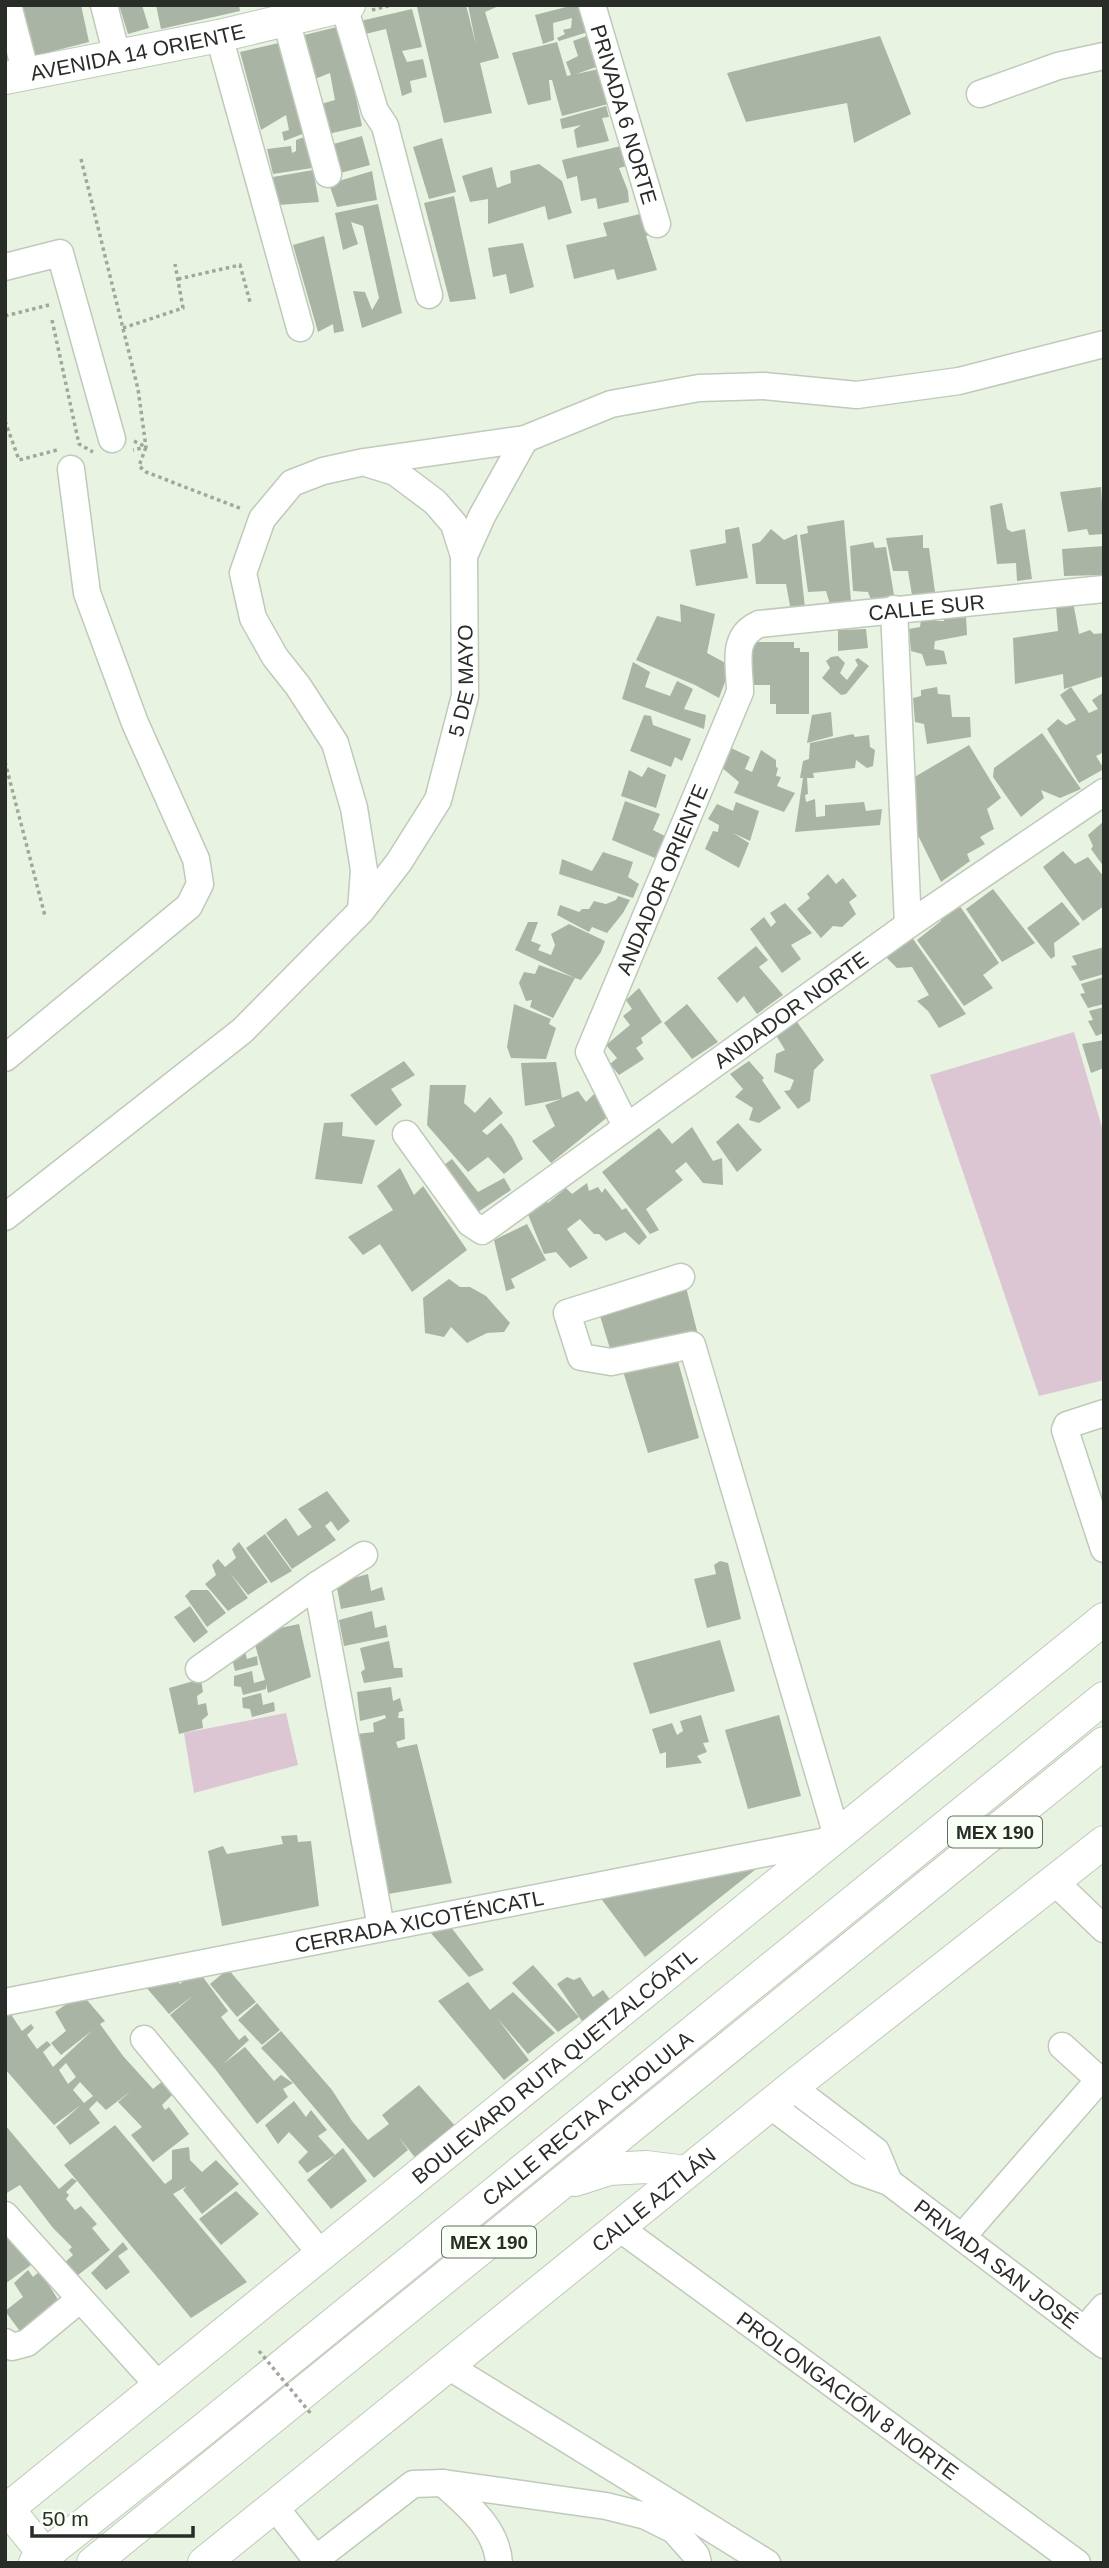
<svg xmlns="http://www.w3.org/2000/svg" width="1109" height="2568" font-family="Arial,sans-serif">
<rect width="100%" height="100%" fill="#e8f3e2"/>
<g fill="#dcc6d4">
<polygon points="1074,1032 1104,1134 1104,1380 1039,1396 930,1075"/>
<polygon points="286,1713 298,1765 194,1793 184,1733"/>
</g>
<g fill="#a9b4a4" fill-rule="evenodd">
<polygon points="22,5 81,5 89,42 34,56"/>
<polygon points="119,5 142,5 149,28 128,34"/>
<polygon points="156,5 239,5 240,11 161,29"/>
<polygon points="423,5 466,5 476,45 468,5 501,5 485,12 499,58 480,63 492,113 444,123 417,7"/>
<polygon points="574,5 584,5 591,31 559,41 557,38 565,34 563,30 571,28 572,18 553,23 554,40 543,44 535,15"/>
<polygon points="412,9 422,47 402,51 407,62 423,59 427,77 410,81 412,92 402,96 386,29 357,36 356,22"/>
<polygon points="341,26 362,126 320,136 314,106 335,100 330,73 310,81 296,37"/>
<polygon points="592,34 599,66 576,74 599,69 608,104 562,116 552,80 549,80 551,100 528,105 512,53 557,42 567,76 571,75 566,62 578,56 573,41"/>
<polygon points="880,36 911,114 854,143 847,103 746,122 727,73"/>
<polygon points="283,42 305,133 284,141 282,132 289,130 286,115 261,130 240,52"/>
<polygon points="606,106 609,117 602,118 609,141 577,148 574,130 581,125 562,129 560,119"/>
<polygon points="307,136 312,168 273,174 267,149 291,146 292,153 296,151 296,140"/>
<polygon points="362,136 370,165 333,175 330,145"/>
<polygon points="442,138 456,192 429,199 413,147"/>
<polygon points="621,146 627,166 619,168 628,191 629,202 598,209 596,198 581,201 577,176 567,179 562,160"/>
<polygon points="539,164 562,181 572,213 548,220 545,206 488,224 488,199 470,202 462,176 492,167 497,188 511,183 510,171"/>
<polygon points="313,170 319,202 278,205 273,177"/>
<polygon points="372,171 377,200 337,207 329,184"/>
<polygon points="454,196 476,299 450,302 424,203"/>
<polygon points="378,204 402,313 362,328 353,291 365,292 372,310 379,298 363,226 351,222 358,244 343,250 335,213"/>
<polygon points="644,213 650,235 646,236 657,270 617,280 614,269 574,279 566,245 607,236 603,223"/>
<polygon points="324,236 344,331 334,333 333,324 318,332 293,245"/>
<polygon points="523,243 534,287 510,294 506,274 493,277 488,248"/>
<polygon points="1101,487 1104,534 1089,535 1087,529 1068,532 1060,492"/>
<polygon points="1002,503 1007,529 1012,532 1025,529 1032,579 1017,581 1016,563 997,564 990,506"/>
<polygon points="844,520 851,601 830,604 826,591 808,592 800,535 808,533 807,526"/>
<polygon points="739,527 748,578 696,586 690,550 726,543 725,530"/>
<polygon points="771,529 784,540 797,534 805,608 791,611 786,584 756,584 752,544 760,542"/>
<polygon points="923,535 923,548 929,548 935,592 912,595 908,571 893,571 886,538"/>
<polygon points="873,542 875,548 886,547 894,595 871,600 868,592 853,591 850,546"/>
<polygon points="1104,546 1104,575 1064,576 1062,549"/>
<polygon points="1073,602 1079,634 1090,630 1094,634 1104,633 1104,676 1064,689 1063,674 1015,684 1013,638 1058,631 1056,606"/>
<polygon points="680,604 715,614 707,653 731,666 719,698 695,685 636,660 657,616 681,622"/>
<polygon points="934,616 937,621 944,621 944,617 966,616 967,635 935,641 934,649 944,651 947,664 926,666 922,654 911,651 909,629 920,627 921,619"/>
<polygon points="866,629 868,648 838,651 838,630"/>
<polygon points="753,642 794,642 794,648 800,648 800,652 809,652 809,714 776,714 776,704 770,704 770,685 748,685 748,652 753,651"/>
<polygon points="838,656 845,663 840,673 847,680 858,665 855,660 858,658 869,666 846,694 841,695 822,678 830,668 826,661 831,657"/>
<polygon points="633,662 650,672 645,687 670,696 677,681 693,689 684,709 706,715 704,729 622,699"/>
<polygon points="937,687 938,694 950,695 952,717 970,717 971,737 927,744 924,724 915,722 913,698 921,696 921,690"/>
<polygon points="1071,687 1089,713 1098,709 1092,700 1104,692 1104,752 1096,756 1104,769 1079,783 1047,729 1058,719 1066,725 1076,720 1060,695"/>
<polygon points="831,712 833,736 807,743 812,715"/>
<polygon points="644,715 651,716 653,725 691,739 682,761 675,757 671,767 630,751"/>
<polygon points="1042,733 1081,789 1060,798 1041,790 1044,798 1021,817 993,777 994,768"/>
<polygon points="853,734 855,737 869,735 870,747 875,750 873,766 867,768 856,760 855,768 813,773 814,778 807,778 808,794 805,795 806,802 815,799 816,817 825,816 825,805 864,802 866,811 882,809 880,825 795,832 803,778 800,778 803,761 809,759 810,743"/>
<polygon points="969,745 1001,798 987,809 994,829 980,837 985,844 967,854 970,861 941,882 906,811 906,782"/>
<polygon points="729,747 750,757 745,769 752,772 761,750 776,760 776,767 778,768 776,776 781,777 777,786 795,793 784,812 734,793 739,782 721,767"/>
<polygon points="648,767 666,775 656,808 621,796 629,770 642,777"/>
<polygon points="625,801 660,814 653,830 665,836 655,858 612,840"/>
<polygon points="736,802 759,811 750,841 733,833 749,843 739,868 705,849 713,831 718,832 719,825 708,819 717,804 733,811"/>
<polygon points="1104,821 1104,867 1091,849 1093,846 1088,835"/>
<polygon points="1063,851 1075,864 1088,857 1104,877 1104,906 1083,921 1043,867"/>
<polygon points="603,852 633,862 628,877 639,884 633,898 559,874 562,859 592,871"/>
<polygon points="828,874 836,884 843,878 857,896 849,902 856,914 842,927 833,926 821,938 797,909 810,898 807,894"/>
<polygon points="993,889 1035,943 1002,962 966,909"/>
<polygon points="618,896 630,900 623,913 607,933 592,927 589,932 557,915 560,905 579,912 582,909 589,909 594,901 606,904 616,900"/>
<polygon points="957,902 999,963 983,975 993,988 964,1006 917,940 941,921 940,915"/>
<polygon points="1062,902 1080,924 1054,943 1055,956 1051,959 1027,928"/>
<polygon points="785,903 812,933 791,945 801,959 782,973 750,929 764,917 771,927 776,922 770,913"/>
<polygon points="528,922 538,922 531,941 541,945 538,950 551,955 555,945 551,934 569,924 605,941 601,952 581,980 575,978 553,1018 530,1007 532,1000 526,1001 519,983 524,972 535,974 539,965 575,978 515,950"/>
<polygon points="911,936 966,1014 939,1028 928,1011 917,1001 929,995 912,967 897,968 886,957"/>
<polygon points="756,946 768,960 759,967 783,995 757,1014 744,996 737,1003 717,978"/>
<polygon points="1104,947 1104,974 1080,981 1071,966 1077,965 1072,956"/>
<polygon points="1104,977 1104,1004 1088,1008 1080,994 1085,993 1081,984"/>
<polygon points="639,988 662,1022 641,1038 643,1043 636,1048 644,1059 619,1075 610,1064 617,1058 606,1045 630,1025 623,1016 632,1009 626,1000"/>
<polygon points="514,1004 551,1019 549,1024 556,1028 546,1059 511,1058 507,1047"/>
<polygon points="687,1004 718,1042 692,1059 664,1023"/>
<polygon points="1104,1007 1104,1033 1096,1036 1088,1021 1093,1020 1089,1011"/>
<polygon points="795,1019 824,1060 814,1070 810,1101 798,1109 784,1091 790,1090 794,1080 774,1072 776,1054 785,1050 774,1032"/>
<polygon points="1104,1040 1104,1068 1091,1073 1082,1044"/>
<polygon points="404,1061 415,1075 391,1089 402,1105 376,1126 350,1095"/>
<polygon points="749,1061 764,1078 762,1080 781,1108 759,1123 749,1120 753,1108 735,1097 743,1089 730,1074"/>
<polygon points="556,1062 562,1098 578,1091 586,1102 596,1092 610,1115 551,1163 532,1141 555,1126 545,1105 561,1099 525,1106 521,1063"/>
<polygon points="430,1085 466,1085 464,1103 475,1113 490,1097 503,1113 482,1131 487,1135 501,1123 512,1137 523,1159 504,1174 488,1157 468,1172 427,1125"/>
<polygon points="343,1122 342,1136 375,1140 362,1184 315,1179 324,1123"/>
<polygon points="738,1123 762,1150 737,1172 716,1142"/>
<polygon points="692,1127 713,1161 722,1158 723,1185 703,1183 686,1162 675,1171 683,1180 646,1209 659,1230 650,1234 602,1172 659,1128 672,1144"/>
<polygon points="452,1159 478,1192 504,1178 511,1190 475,1214 440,1168"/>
<polygon points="400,1168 414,1195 423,1186 467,1250 412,1292 380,1244 363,1255 348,1237 393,1210 377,1186"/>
<polygon points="587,1183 589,1191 598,1187 602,1193 605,1188 622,1210 626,1208 647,1237 639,1245 625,1232 606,1241 599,1234 594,1234 580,1219 567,1229 588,1258 570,1268 556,1252 544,1254 527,1212 545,1198 548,1203 566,1188 572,1194"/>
<polygon points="527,1224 546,1260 511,1279 515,1288 506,1291 494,1240"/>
<polygon points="449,1279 460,1287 470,1287 486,1296 510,1323 504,1332 487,1333 467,1343 451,1327 444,1337 425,1333 423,1298"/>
<polygon points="684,1279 698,1335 611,1352 597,1306"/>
<polygon points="676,1354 699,1438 648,1453 623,1371"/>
<polygon points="327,1491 350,1521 338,1531 331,1521 325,1526 336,1540 292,1569 266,1533 286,1518 298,1536 312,1527 298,1509"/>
<polygon points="265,1534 292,1571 271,1583 246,1548"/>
<polygon points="239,1542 268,1582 248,1595 230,1573 248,1598 228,1611 205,1584 216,1575 212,1565 218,1559 225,1567 236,1558 232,1549"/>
<polygon points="720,1561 728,1563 741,1619 707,1628 694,1579 716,1574 714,1565"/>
<polygon points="368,1574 371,1591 382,1587 385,1600 341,1609 336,1583"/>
<polygon points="191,1590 208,1590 226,1613 207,1627 185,1596"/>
<polygon points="190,1606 208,1632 194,1643 174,1617"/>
<polygon points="372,1611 375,1628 386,1625 388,1637 344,1646 339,1620"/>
<polygon points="299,1624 311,1677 268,1693 266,1684 266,1689 243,1695 241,1687 234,1686 234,1676 252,1671 254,1683 265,1680 252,1634"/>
<polygon points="720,1640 735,1691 650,1714 633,1663"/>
<polygon points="389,1641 394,1668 402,1668 403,1677 364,1683 361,1672 365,1669 360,1648"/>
<polygon points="244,1647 247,1659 257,1656 258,1665 235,1671 233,1663 226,1663"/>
<polygon points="201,1679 203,1692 197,1696 198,1705 206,1703 208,1715 202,1720 203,1728 179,1734 169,1688"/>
<polygon points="391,1687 393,1701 400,1698 403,1711 399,1712 398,1718 404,1718 405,1739 396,1742 398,1748 417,1744 452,1883 388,1894 357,1734 374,1732 373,1723 386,1718 385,1715 360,1721 357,1692"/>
<polygon points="261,1693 263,1705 274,1702 275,1711 252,1717 250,1709 243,1708 242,1698"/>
<polygon points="701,1715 709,1742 703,1743 707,1752 697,1756 702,1763 666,1768 666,1752 660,1754 652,1729 672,1723 677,1735 683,1731 680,1721"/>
<polygon points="779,1715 801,1796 748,1809 725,1730"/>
<polygon points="297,1835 298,1842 311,1841 319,1906 222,1926 208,1851 223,1846 227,1854 283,1844 281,1836"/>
<polygon points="750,1864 756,1869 645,1957 596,1892"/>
<polygon points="447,1922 484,1970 469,1977 424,1925"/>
<polygon points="533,1965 579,2017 558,2032 512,1983"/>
<polygon points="197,1969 228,2011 221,2017 239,2040 245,2035 249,2040 223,2064 245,2047 274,2081 281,2075 293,2083 283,2089 288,2097 257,2124 216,2070 170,2015 195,1994 169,2014 145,1986 172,1977 180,1984"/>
<polygon points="228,1969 256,2002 237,2017 210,1984"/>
<polygon points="567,1977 574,1980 580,1977 593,1997 603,1990 611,2001 584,2024 557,1984"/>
<polygon points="468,1982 490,2010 513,1992 555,2033 528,2054 497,2018 529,2060 504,2080 438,2001"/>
<path d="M80 1992 105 2021 100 2024 123 2056 153 2089 164 2080 176 2091 162 2105 165 2110 169 2107 189 2134 153 2162 131 2135 142 2127 118 2102 131 2091 106 2110 97 2101 89 2109 100 2123 70 2145 56 2127 81 2105 54 2125 5 2069V2014L19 2010 12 2016 22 2031 31 2024 34 2028 27 2035 37 2049 47 2041 51 2045 43 2052 53 2067 93 2030 61 2055 51 2043 66 2031 55 2012 68 2003 63 1994ZM66 2063 76 2077 68 2084 59 2070ZM80 2082 93 2096 84 2103 73 2090Z"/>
<polygon points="257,2003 280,2030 262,2045 238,2020"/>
<polygon points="281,2031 332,2090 352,2121 368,2140 389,2124 382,2115 419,2085 457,2128 417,2160 398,2136 408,2150 374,2178 285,2073 261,2048"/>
<polygon points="294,2101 306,2117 311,2110 327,2130 318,2136 335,2155 343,2148 367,2181 331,2209 307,2180 335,2155 307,2173 298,2162 308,2152 289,2132 278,2144 265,2125"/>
<polygon points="5,2125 59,2189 72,2178 77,2181 66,2192 69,2195 66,2199 75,2210 81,2206 97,2224 92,2228 110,2250 73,2279 62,2265 73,2255 69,2250 72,2247 53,2228 20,2185 5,2194"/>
<polygon points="115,2125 165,2184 172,2179 172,2150 189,2147 190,2160 202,2172 216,2160 239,2184 202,2214 183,2190 187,2186 173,2194 247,2282 191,2318 64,2165"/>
<polygon points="236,2191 259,2214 221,2245 199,2219"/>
<polygon points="11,2237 31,2265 5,2284 5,2238"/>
<polygon points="123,2242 128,2249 118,2256 130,2272 106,2290 91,2273"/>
<polygon points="28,2270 33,2277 40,2271 62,2306 25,2338 5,2311 23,2297 14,2283"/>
</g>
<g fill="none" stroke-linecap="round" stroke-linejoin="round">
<defs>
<g id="minor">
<polyline points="8,5 26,74"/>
<polyline points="104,5 117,56"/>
<path id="s1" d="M592 5 657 224"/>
<polyline points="344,6 375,111 385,126 429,295"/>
<polyline points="286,20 328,174"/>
<polyline points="219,36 300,328"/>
<polyline points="980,94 1058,66 1104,56"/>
<polyline points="5,267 60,253 112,439"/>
<polyline points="369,464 395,472 435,502 454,524 464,556"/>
<polyline points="894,609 908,925"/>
<polyline points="361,911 364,870 354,808 335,743 298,686 275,657 253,618 243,573 262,519 292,483 323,471 364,462 525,439 611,404 699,388 764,386 857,395 959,381 1104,344"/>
<polyline points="5,1058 189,906 200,884 196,859 135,723 87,593 71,469"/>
<path id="s2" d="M626 1126 589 1052 740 692C740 665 730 637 759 624L1104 589"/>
<path id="s3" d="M406 1134 470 1223 482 1231 908 925 1104 792"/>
<path id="s4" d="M5 1217 242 1031 361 911 399 862 438 800 465 696 464 556 482 516 525 439"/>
<polyline points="681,1277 567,1313 581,1357 611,1362 692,1345 837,1836"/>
<polyline points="1104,1413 1067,1425 1065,1430 1104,1549"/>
<polyline points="317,1585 381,1927"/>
<polyline points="199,1669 317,1585 364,1555"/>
<polyline points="1055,1882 1104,1929"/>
<path id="s5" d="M5 2002 832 1840"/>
<polyline points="144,2039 322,2255"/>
<polyline points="1062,2046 1104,2084"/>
<polyline points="792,2087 876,2151 889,2182"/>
<path id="s6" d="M770 2105 858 2171 889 2182 1104 2345"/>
<polyline points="5,2215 160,2387"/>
<path id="s7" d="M618 2227 1077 2563"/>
<polyline points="962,2237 1099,2080"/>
<polyline points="1084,2330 1104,2307"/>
<polyline points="5,2342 12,2347 27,2343 79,2300"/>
<polyline points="448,2366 767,2563"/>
<path d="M443 2483C467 2505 497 2528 499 2563"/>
<polyline points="274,2506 319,2563"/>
<polyline points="316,2559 413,2484 443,2483 606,2506 646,2516 674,2530 696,2555 698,2563"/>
</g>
<g id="major">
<path id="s8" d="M5 78 219 36 349 5"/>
<polyline points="575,2180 609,2169 646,2167 686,2172"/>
<polyline points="8,2509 45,2555"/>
<path id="s9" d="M5 2511 1104 1619"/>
<path id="s10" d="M35 2563 198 2434 1104 1698"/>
<polyline points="93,2563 1104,1743"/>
<path id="s11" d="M204 2563 792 2087 1104 1842"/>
</g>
</defs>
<use href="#minor" stroke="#bfcaba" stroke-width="29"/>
<use href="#major" stroke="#bfcaba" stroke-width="34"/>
<g stroke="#a0a89b" stroke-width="3.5" stroke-dasharray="3.5 3.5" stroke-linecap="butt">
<polyline points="372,10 391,5"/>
<polyline points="81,159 138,389 146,447 133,450"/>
<polyline points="178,279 240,265 250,302"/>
<polyline points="5,316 49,305"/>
<polyline points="52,320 79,444 93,452"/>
<polyline points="123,328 183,308 175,264"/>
<polyline points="5,421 19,460 57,450"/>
<polyline points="134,441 146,447 139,466 146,472 242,509"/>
<polyline points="5,762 45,916"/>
</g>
<use href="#minor" stroke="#fff" stroke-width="26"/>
<use href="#major" stroke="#fff" stroke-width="32"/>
<polyline stroke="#a0a89b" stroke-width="3.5" stroke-dasharray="3.5 3.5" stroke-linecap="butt" points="259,2351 312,2415"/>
</g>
<g text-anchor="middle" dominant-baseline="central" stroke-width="7" stroke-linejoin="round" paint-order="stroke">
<g fill="#f8fff5" stroke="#676c65" stroke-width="2">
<rect x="948" y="1816.5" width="94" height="31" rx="5"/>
<rect x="442" y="2226.5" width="94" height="31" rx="5"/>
</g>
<g font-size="19" font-weight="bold" fill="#292d27">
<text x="995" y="1832">MEX 190</text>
<text x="489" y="2242">MEX 190</text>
</g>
<g font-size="21" fill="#292d27" stroke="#f8fff5">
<text stroke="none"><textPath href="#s8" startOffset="135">AVENIDA 14 ORIENTE</textPath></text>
<text stroke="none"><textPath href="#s1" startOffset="114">PRIVADA 6 NORTE</textPath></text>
<text stroke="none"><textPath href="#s2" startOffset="718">CALLE SUR</textPath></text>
<text stroke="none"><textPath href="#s4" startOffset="728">5 DE MAYO</textPath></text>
<text stroke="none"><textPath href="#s2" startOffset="270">ANDADOR ORIENTE</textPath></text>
<text stroke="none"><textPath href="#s3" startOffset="504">ANDADOR NORTE</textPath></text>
<text stroke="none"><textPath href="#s5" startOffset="422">CERRADA XICOTÉNCATL</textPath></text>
<text stroke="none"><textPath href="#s9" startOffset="707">BOULEVARD RUTA QUETZALCÓATL</textPath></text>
<text stroke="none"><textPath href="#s10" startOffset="709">CALLE RECTA A CHOLULA</textPath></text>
<text stroke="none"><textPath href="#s11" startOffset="578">CALLE AZTLÁN</textPath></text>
<text stroke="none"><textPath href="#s6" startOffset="278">PRIVADA SAN JOSÉ</textPath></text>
<text stroke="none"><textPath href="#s7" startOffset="285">PROLONGACIÓN 8 NORTE</textPath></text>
</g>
</g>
<rect width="1109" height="2568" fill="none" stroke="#292d27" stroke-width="14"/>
<path d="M32 2526v10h161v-10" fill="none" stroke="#292d27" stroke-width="3.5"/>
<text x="42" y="2526" font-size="21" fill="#292d27" stroke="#f8fff5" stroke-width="5" paint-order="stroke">50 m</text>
</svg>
